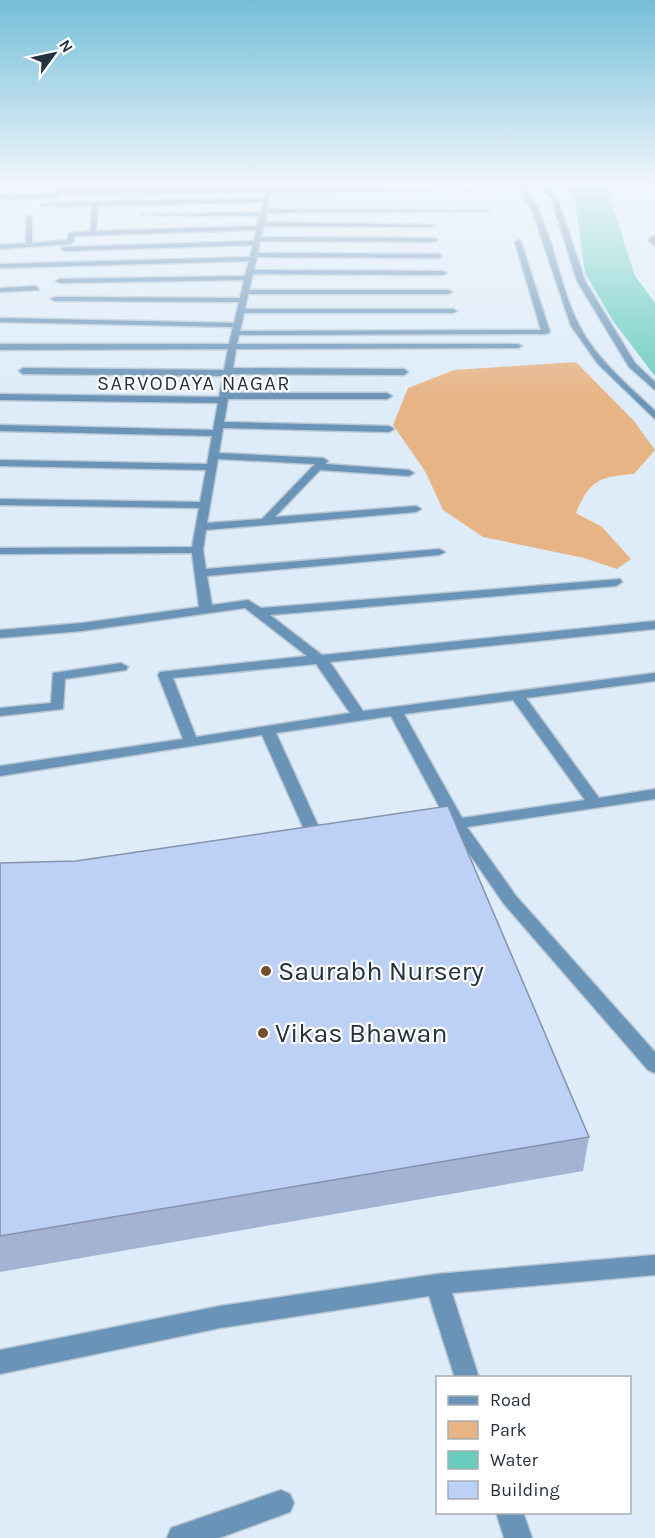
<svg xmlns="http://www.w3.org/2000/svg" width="655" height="1538" font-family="Karla,sans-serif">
<rect width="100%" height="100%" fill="#ddecf8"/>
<path fill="#e7b485" d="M576 362 634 421 655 450 634 474C600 477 590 479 576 513L602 527 631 559 617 569 584 558 483 537 443 510 425 471 393 425 408 388 454 370Z"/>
<polygon fill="#69ccbf" points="563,185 606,185 635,276 655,303 655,376 613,321 585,273 575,201"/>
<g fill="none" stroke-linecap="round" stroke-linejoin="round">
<defs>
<g id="minor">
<path d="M267 185H273L272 189 498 190 271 193 267 209 492 211 267 213 265 222 435 225 432 227 264 226 261 237 435 238 438 240 435 242 260 241 258 253 439 254 442 256 439 258 257 257 254 270 443 271 447 273 443 275 253 274 249 290H448L452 292 448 294H248L245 309H453L457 311 453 313H244L240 331 541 330 515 242 518 240 521 242 550 332 546 334 239 335 237 344H518L522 346 518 348 236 349 233 368 404 369 408 372 404 375 232 374 229 393H387L392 396 387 399H228L224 422 389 426 394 429 389 432 223 428 219 453 323 458 328 461 325 464 409 470 414 473 409 476 320 470 275 517 416 506 421 509 416 512 206 530 203 550 206 569 439 549 445 552 439 555 207 576 212 605 248 600 261 608 620 579 622 582 616 586 270 615 322 655 655 621V629L330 662 363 711 655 673V681L526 698 599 798 655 789V799L467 827 516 896 655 1052V1073L648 1070 504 904 453 830 431 831 429 827 431 823 447 821 391 716 276 733 327 845 319 850 311 845 262 735 0 776V766L183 739 158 675 160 672 307 656 245 608 82 631 0 638V630L82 623 199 607 192 553 0 554V548L192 547 199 508 0 505V499L200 502 206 470 0 466V460L207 464 212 436 0 431V425L213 430 218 403 0 400V394L219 397 223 376 23 374 19 371 23 368 224 370 228 349 0 350V344H229L233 327 0 322V318L234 323 239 302 55 301 51 299 55 297 240 298 244 280 60 283 56 281 60 279 245 276 249 261 0 268V264L250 257 253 245 64 251 61 249 64 247 254 241 256 230 74 236 73 242 70 244 0 249V245L26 243V217L29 215 32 217V243L67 240 69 233 90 231 92 206H40L42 203 264 198 265 193 61 194 55 198 0 199V195L54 194 60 190 266 189ZM263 202 261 212 141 215 260 216 257 226 96 231 98 206ZM218 459 315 464 262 519 207 523ZM316 664 350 713 196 737 173 678ZM513 700 585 800 462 818 404 714Z"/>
<path d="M517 185H523C554 225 556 281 579 325 596 359 628 385 655 411V419L598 364 571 326 532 210Z"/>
<polygon points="538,185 544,185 558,200 585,281 635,363 655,382 655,390 629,367 577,281 552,200"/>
<polygon points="655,235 655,246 648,240"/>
<polygon points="36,286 39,290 0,292 0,288"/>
<polygon points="121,663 128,667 126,670 65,679 63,709 0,716 0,708 51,703 53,673"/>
<polygon points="655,1255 655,1275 452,1293 479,1378 455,1378 429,1296 220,1328 0,1374 0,1350 220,1306 437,1274"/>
<polygon points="281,1490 290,1494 294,1503 290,1512 219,1538 167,1538 171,1528"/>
<polygon points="496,1512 523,1512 532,1538 504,1538"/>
</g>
</defs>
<use href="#minor" stroke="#b8c7d3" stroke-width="3"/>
<use href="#minor" fill="#6a94b7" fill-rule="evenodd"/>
</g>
<g fill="#a3b3d4">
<polygon points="50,185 106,185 104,190 53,191"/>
<polygon points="0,863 589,1137 583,1171 0,1272"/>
</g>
<polygon fill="#bdd0f6" stroke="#8492ac" stroke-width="1.5" points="448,806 589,1137 0,1236 0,863 76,861"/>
<linearGradient id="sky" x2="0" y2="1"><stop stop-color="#75bed8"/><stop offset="0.46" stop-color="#f0f6fc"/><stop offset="1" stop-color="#f0f6fc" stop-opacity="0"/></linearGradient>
<rect width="655" height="400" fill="url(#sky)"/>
<g fill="#744f2a" stroke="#fff" stroke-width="2">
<circle cx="266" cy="971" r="6"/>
<circle cx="263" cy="1033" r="6"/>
</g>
<g text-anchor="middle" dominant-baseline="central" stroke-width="4.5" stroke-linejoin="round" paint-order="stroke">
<g font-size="20" letter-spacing="1.5" fill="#24323e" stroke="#fff">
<text x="194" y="383">SARVODAYA NAGAR</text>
</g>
<g font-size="27" fill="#24323e" stroke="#fff" text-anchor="start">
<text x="278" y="971">Saurabh Nursery</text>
<text x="275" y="1033">Vikas Bhawan</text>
</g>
</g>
<rect x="436" y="1376" width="195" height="138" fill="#ffffff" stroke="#a7adb2" stroke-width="1.5"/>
<rect x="448" y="1396" width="30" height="9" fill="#6a94b7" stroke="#a7adb2" stroke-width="1.5"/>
<text x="490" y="1406" font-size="18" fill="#24323e">Road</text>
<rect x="448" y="1421" width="30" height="18" fill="#e7b485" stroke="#a7adb2" stroke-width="1.5"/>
<text x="490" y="1436" font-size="18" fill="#24323e">Park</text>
<rect x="448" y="1451" width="30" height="18" fill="#69ccbf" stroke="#a7adb2" stroke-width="1.5"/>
<text x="490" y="1466" font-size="18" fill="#24323e">Water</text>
<rect x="448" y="1481" width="30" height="18" fill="#bdd0f6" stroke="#a7adb2" stroke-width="1.5"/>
<text x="490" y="1496" font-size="18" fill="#24323e">Building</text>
<g transform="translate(54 54) rotate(57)" stroke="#ffffff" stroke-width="4.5" paint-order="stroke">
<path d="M0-4.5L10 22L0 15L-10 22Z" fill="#24323e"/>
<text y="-9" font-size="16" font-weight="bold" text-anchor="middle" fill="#24323e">N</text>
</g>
</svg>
